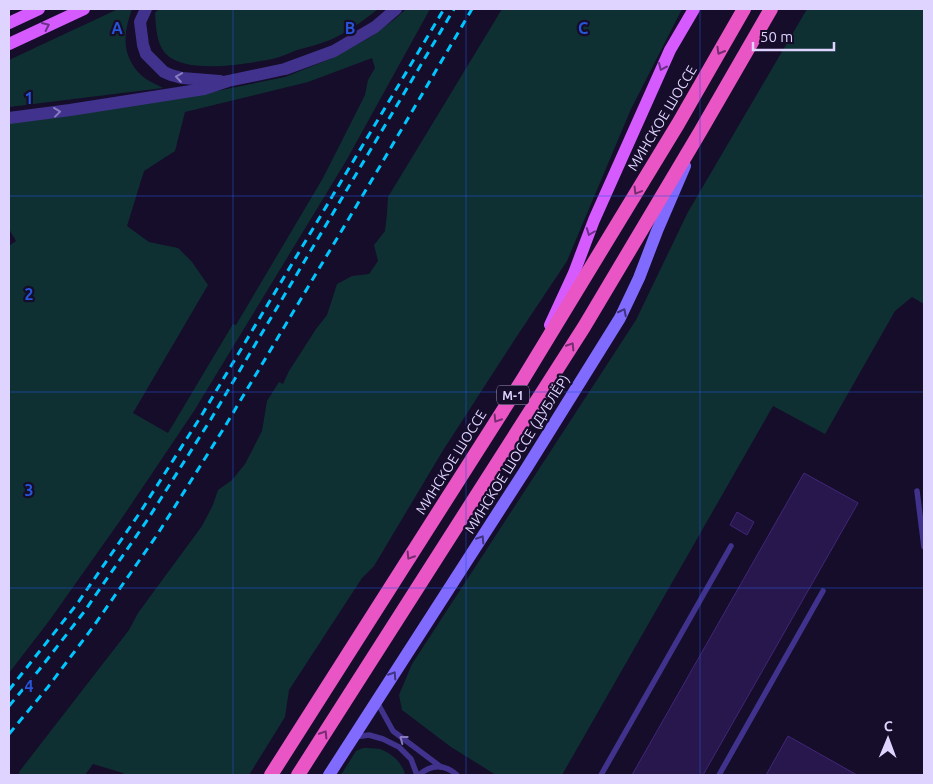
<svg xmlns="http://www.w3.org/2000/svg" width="933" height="784" font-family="Ubuntu,sans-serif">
<rect width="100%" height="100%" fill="#150d29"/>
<g fill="#0f3033" fill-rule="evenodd">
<path d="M118 9H132C123 34 121 56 142 76 148 81 156 84 163 88L9 107V60Z"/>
<path d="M159 9H378C363 21 348 32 330 40 320 44 308 47 297 50 289 53 281 57 272 59 246 64 184 75 165 53 156 42 156 26 155 13Z"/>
<path d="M406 9H430L346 161 194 411 122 518 49 621 9 673V246L16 241 9 229V123L197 95 285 77 330 59 369 38 395 19ZM372 58 375 68 368 80 365 95 323 178 236 325 233 324 168 433 133 413 208 285 192 262 178 248 149 242 127 226 144 171 175 151 185 112 308 82Z"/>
<polygon points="502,9 682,9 631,109 567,261 517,336 442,452 374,566 362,578 289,690 285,717 249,775 125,775 123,773 93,764 85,775 20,775 19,772 129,630 138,613 202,526 213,505 218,490 232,480 245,464 262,431 267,401 279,382 283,384 289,371 316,329 327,315 337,284 352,276 369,274 378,261 374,245 385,231 387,214 388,197"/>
<polygon points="807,9 924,9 924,304 912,297 895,311 825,434 773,406 562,775 496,775 451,747 402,710 399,695 412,664 636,320 688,212"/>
<path d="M363 748C368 748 375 748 380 749 391 753 403 763 405 775H341L356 751Z"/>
</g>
<g fill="#28174c" stroke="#41267a">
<polygon points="804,473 858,503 703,775 632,775"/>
<polygon points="737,512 754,522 747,535 730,525"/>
<polygon points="788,736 857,775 766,775"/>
</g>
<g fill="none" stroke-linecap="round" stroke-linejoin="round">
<g stroke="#41338d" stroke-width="5.5">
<polyline points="917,491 924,547"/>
<polyline points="377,702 393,731 441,767"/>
<polyline points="355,737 369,735 383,739 399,747 411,759 417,775"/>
<path d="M419 775C431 764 445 764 457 775"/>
<polyline points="601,775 731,546"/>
<polyline points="719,775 823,591"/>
</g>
<g stroke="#41338d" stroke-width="12">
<polyline points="146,9 140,22 143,45 146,54 164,72 171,75 182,78 220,81"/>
<polyline points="9,118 70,110 204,89 228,81 285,69 334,51 375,27 396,9"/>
</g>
<polyline stroke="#816bff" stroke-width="12" points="329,775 526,469 620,318 639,278 657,231 685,166"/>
<g stroke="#d65bff" stroke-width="12">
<polyline points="9,23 39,9"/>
<polyline points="9,44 84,9"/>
<polyline points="550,325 574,273 594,220 670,50 694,9"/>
</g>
<g stroke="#ea55c6" stroke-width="14">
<polyline points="271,775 523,379 678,124 744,9"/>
<polyline points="298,775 584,327 700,132 771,9"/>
</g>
<g stroke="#00c6ff" stroke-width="3" stroke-dasharray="8 6" stroke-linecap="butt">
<polyline points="9,690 77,604 141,511 203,413 444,9"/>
<polyline points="9,706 39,670 84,612 148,519 211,419 454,9"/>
<polyline points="9,734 48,687 93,627 157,535 224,428 376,173 472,9"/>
</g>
</g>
<defs><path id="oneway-chevron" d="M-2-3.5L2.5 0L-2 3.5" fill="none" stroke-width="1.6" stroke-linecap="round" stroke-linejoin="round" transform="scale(1.25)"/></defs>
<g stroke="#6c3089">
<use href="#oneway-chevron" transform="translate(46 26) rotate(-25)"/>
<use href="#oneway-chevron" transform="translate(662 67) rotate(114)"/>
<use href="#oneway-chevron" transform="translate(590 232) rotate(111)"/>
</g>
<g stroke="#752d70">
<use href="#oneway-chevron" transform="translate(720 51) rotate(120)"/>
<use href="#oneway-chevron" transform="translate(637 191) rotate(121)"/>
<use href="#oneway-chevron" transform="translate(571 346) rotate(-58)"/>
<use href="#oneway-chevron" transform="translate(497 419) rotate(122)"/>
<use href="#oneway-chevron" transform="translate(410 556) rotate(122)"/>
<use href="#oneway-chevron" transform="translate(324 734) rotate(-58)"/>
</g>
<g stroke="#887bc0">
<use href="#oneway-chevron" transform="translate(179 77) rotate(-171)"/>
<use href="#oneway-chevron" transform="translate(57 112) rotate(-7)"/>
<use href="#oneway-chevron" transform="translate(403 739) rotate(-143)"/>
</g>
<g stroke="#40337f">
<use href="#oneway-chevron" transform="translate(623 312) rotate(-63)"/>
<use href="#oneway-chevron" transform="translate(481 539) rotate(-57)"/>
<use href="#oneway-chevron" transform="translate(393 675) rotate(-57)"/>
</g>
<path fill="none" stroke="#2755da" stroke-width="1" stroke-opacity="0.55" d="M233 9V775M466 9V775M700 9V775M9 196H924M9 392H924M9 588H924"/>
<g text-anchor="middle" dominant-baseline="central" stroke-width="4.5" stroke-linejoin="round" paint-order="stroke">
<rect fill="#150d29" stroke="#a298bf" stroke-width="1" x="497" y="385.5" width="32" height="19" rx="4"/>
<g font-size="12" font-weight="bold" fill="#dfd4ff">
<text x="513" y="395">М-1</text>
</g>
<g font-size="14" fill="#dfd4ff" stroke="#150d29">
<text transform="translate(662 118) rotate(-59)">МИНСКОЕ ШОССЕ</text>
<text transform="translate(517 454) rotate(-58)">МИНСКОЕ ШОССЕ (ДУБЛЁР)</text>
<text transform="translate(451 462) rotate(-58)">МИНСКОЕ ШОССЕ</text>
</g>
</g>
<g font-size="16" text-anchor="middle" font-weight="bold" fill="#2755da" stroke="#150d29" stroke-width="4.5" stroke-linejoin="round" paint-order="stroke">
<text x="117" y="34">A</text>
<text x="350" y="34">B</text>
<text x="583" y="34">C</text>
<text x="29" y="104">1</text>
<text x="29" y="300">2</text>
<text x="29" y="496">3</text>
<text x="29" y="692">4</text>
</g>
<rect width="933" height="784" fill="none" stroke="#dfd4ff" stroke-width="20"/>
<g transform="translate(888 739) rotate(1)" stroke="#150d29" stroke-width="4" paint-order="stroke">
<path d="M0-4L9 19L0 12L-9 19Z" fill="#dfd4ff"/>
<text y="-8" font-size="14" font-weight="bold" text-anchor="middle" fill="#dfd4ff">С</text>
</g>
<path d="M753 42v8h81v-8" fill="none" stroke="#dfd4ff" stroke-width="2.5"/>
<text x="760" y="42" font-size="15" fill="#dfd4ff" stroke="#150d29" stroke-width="4" paint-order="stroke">50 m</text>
</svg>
